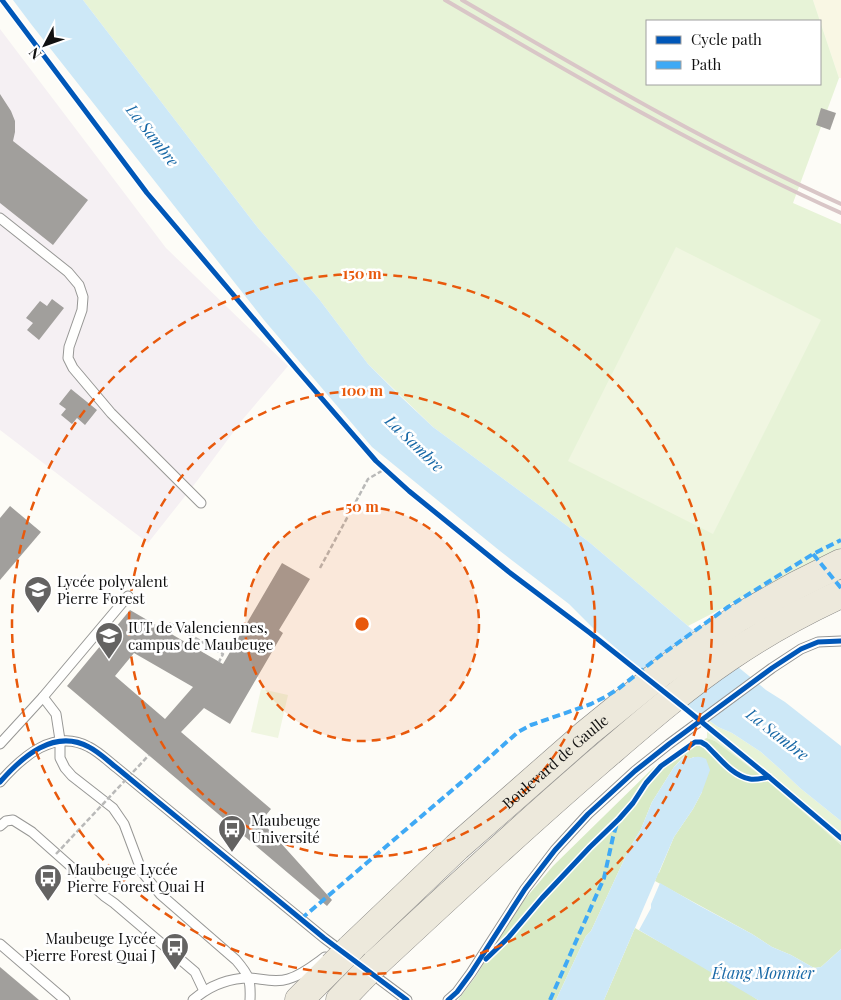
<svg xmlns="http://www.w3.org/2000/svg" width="841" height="1000" font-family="'Playfair Display',serif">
<rect width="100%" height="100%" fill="#fdfcf7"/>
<polygon fill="#f5f0f3" points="0,29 166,248 288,366 243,419 197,481 148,543 0,430"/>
<polygon fill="#f9f7e4" points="813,0 841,0 841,78 839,78"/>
<g fill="#e7f3d7" fill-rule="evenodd">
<path d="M83 0H813L839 78 793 203 841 224V548L802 567 688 626 589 542 433 427 368 364 319 299 258 228ZM647 21H820V84H647Z"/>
<polygon points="707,719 718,727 732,733 761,752 780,769 800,788 841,821 841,845 715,741 707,738"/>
</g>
<g fill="#d8eac5">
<polygon points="707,738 715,741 765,779 841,845 841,949 821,967 814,968 791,955 772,947 752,934 655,881 658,873 659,873 674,837 693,809 702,792 694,757 689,759 684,756 674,767 652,802 641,829 629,849 591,931 586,936 556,1000 458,1000 476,976 519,906 553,866 653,768 679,749"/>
<polygon points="635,928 737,986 758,1000 604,1000"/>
</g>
<g fill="#f0f6e1">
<polygon points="676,247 821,320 713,534 568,461"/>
<polygon points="261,689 288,695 278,738 251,732"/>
</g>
<g fill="#cde8f7">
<polygon points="13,0 83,0 258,228 319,299 368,364 400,396 433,427 589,542 688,626 766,690 785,702 841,746 841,821 800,788 780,769 761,752 732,733 718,727 707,719 688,707 639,668 594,629 569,604 500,551 372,447 264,320 31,24"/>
<path d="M685 756 689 759C696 756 700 756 706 759L710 770 702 792 693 809 674 837 604 1000H556L586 936 591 931 629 849 641 829 652 802 674 767Z"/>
<polygon points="660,883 698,905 752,934 772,947 791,955 814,968 821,967 841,949 841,1000 758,1000 639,930 651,908 651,904"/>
</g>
<g fill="#a19f9c" fill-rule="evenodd">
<polygon points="0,94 11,111 15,121 15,132 13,141 88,200 53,245 0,203"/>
<polygon points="821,108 836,113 830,130 816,125"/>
<polygon points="52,299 64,308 39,340 27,330 33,323 26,318 40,301 47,306"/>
<polygon points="71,389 97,410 85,425 77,418 72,424 61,415 66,409 59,404"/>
<polygon points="10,506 41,532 0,580 0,518"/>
<path d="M282 563 310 579 279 630 283 633 230 724 204 708 181 732 271 809 261 821 332 900 327 906 67 686 130 610 223 664ZM134 653 193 687 165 719 115 676Z"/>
<polygon points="0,967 39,1000 0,1000"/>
</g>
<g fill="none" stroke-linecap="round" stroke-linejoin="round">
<defs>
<g id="lane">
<polyline points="0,218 68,272 79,285 83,297 82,310 69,347 68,358 73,368 111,413 201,503"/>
<path d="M43 697 56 714 60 740V758L65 768 72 776 113 808 124 824 142 872 160 894 236 960C249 975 251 980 250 1000"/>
<polyline points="0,744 43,697 128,596"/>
<path d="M0 782C22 757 54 728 89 747 99 752 108 761 117 768L324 938 407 1000"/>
<polyline points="0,826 6,821 13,820 32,832 104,896 114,903 195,972 204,991"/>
<polyline points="0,944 65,1000"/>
<path d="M193 1000C209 986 228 978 250 978 263 979 276 983 288 979 302 975 314 965 325 957"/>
<polyline points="448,1000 457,992 471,973 525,889 555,850 588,814 635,771 669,744 772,668 801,649 818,642 841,641"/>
</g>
<g id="primary">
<path id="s1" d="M350 949 457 847 587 733 662 672 738 618 797 585 841 563"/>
<path d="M375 964C449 895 522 827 599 761 641 725 683 688 729 657 764 633 802 612 841 594"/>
<polyline points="299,1000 333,966"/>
<polyline points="340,1000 360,979"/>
</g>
</defs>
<use href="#lane" stroke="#979795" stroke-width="11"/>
<use href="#primary" stroke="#858482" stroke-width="29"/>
<g stroke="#b9b9b8" stroke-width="2.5" stroke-dasharray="5 2.5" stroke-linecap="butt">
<polyline points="320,568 368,479 385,469"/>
<polyline points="169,623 223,654 219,662"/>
</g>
<use href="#lane" stroke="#fffffe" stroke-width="9"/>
<use href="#primary" stroke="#ede9dc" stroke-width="28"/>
<g stroke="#d9c6c7" stroke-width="4">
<path d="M445 0C575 76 703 151 841 213"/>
<path d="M462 0C586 72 709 145 841 204"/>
</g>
<defs>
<g id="primary-bridge">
<polyline points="333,966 350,949"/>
<polyline points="360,979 375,964"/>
</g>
</defs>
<use href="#primary-bridge" stroke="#858482" stroke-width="29" stroke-linecap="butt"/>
<polyline stroke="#b9b9b8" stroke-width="2.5" stroke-dasharray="5 2.5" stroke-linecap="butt" points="56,854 149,755"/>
<use href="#primary-bridge" stroke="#ede9dc" stroke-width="28"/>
<g stroke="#3fa9f5" stroke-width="4" stroke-dasharray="8 4" stroke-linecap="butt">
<polyline points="813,554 841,588"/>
<polyline points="301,919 464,780 518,732 531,725 591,704 605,697 618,689 661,655 728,607 813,554 841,540"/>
<polyline points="550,1000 604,878 613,837 617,823"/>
</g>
<defs>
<g id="cycleway">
<polyline points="2,0 147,193 298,371 376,461 409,491 509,572 590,633 687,710 769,777 841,838"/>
<path d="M0 782C22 757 54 728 89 747 99 752 108 761 117 768L324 938 407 1000"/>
<path d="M486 959 508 938 542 898 590 847 619 819 633 803 646 783 661 766 695 742H701L706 745C718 756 732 776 750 779 756 780 763 778 769 777"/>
<polyline points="448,1000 457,992 471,973 525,889 555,850 588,814 635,771 669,744 772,668 801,649 818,642 841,641"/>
</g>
</defs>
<use href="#cycleway" stroke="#fff" stroke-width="8"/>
<use href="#cycleway" stroke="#0057b8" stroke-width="5"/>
</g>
<circle cx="362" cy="624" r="117" fill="#e8590c" fill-opacity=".12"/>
<g fill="none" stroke="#e8590c" stroke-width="2.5" stroke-dasharray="9 6">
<circle cx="362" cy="624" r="117"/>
<circle cx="362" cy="624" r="233"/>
<circle cx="362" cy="624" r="350"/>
</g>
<defs>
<symbol id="school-pin" viewBox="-11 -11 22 30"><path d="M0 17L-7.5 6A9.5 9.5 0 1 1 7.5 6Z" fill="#646362" stroke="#fff"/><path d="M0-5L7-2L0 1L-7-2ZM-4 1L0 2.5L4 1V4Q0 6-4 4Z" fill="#fff"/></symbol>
<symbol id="university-pin" viewBox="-11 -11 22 30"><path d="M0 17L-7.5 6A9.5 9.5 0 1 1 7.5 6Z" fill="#646362" stroke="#fff"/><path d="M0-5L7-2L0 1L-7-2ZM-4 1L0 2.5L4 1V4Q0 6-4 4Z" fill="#fff"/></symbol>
<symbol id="bus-pin" viewBox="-11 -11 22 30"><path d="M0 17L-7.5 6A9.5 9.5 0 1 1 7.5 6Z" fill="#646362" stroke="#fff"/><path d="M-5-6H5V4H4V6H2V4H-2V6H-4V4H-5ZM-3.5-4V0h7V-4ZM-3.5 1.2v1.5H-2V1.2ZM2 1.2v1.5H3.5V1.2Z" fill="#fff"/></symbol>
</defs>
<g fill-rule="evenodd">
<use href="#school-pin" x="22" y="574" width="32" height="43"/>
<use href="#university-pin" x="93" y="620" width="32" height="43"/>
<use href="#bus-pin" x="216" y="813" width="32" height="43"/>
<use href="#bus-pin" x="32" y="862" width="32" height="43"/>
<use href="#bus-pin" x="159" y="931" width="32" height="43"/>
</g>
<g text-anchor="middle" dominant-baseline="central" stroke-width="5" stroke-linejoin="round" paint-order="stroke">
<g font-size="15" fill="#111" stroke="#fff" text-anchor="start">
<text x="57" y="581">Lycée polyvalent<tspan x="57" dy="17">Pierre Forest</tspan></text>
<text x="128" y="627">IUT de Valenciennes,<tspan x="128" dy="17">campus de Maubeuge</tspan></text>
<text x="251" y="820">Maubeuge<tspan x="251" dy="17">Université</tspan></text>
<text x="67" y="869">Maubeuge Lycée<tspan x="67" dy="17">Pierre Forest Quai H</tspan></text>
<text x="156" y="938" text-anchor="end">Maubeuge Lycée<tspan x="156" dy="17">Pierre Forest Quai J</tspan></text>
</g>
<g font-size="15" fill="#111" stroke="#fff">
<text stroke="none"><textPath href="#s1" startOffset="278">Boulevard de Gaulle</textPath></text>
</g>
<g font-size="16" font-style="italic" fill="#1768a6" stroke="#fff">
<text transform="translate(153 135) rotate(52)">La Sambre</text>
<text transform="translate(415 443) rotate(44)">La Sambre</text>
<text transform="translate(778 734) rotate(38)">La Sambre</text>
<text x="763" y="972">Étang Monnier</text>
</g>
</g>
<circle cx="362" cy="624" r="8" fill="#e8590c" stroke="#fff" stroke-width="2.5"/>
<g font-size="15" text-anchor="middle" font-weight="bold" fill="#e8590c" stroke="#fff" stroke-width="5" stroke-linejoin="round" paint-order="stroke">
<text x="362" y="279">150 m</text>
<text x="362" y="396">100 m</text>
<text x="362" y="512">50 m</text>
</g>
<rect x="646" y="20" width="175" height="65" fill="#ffffff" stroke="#a0a0a0"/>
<rect x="656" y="36" width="25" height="8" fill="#0057b8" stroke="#a0a0a0"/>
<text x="691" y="45" font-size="15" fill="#111111">Cycle path</text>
<rect x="656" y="61" width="25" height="8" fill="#3fa9f5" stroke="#a0a0a0"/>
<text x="691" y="70" font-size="15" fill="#111111">Path</text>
<g transform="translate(45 45) rotate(229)" stroke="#ffffff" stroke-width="4" paint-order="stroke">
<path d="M0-4L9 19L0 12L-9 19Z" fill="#111111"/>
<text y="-8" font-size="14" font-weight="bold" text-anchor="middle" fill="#111111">N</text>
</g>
</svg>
